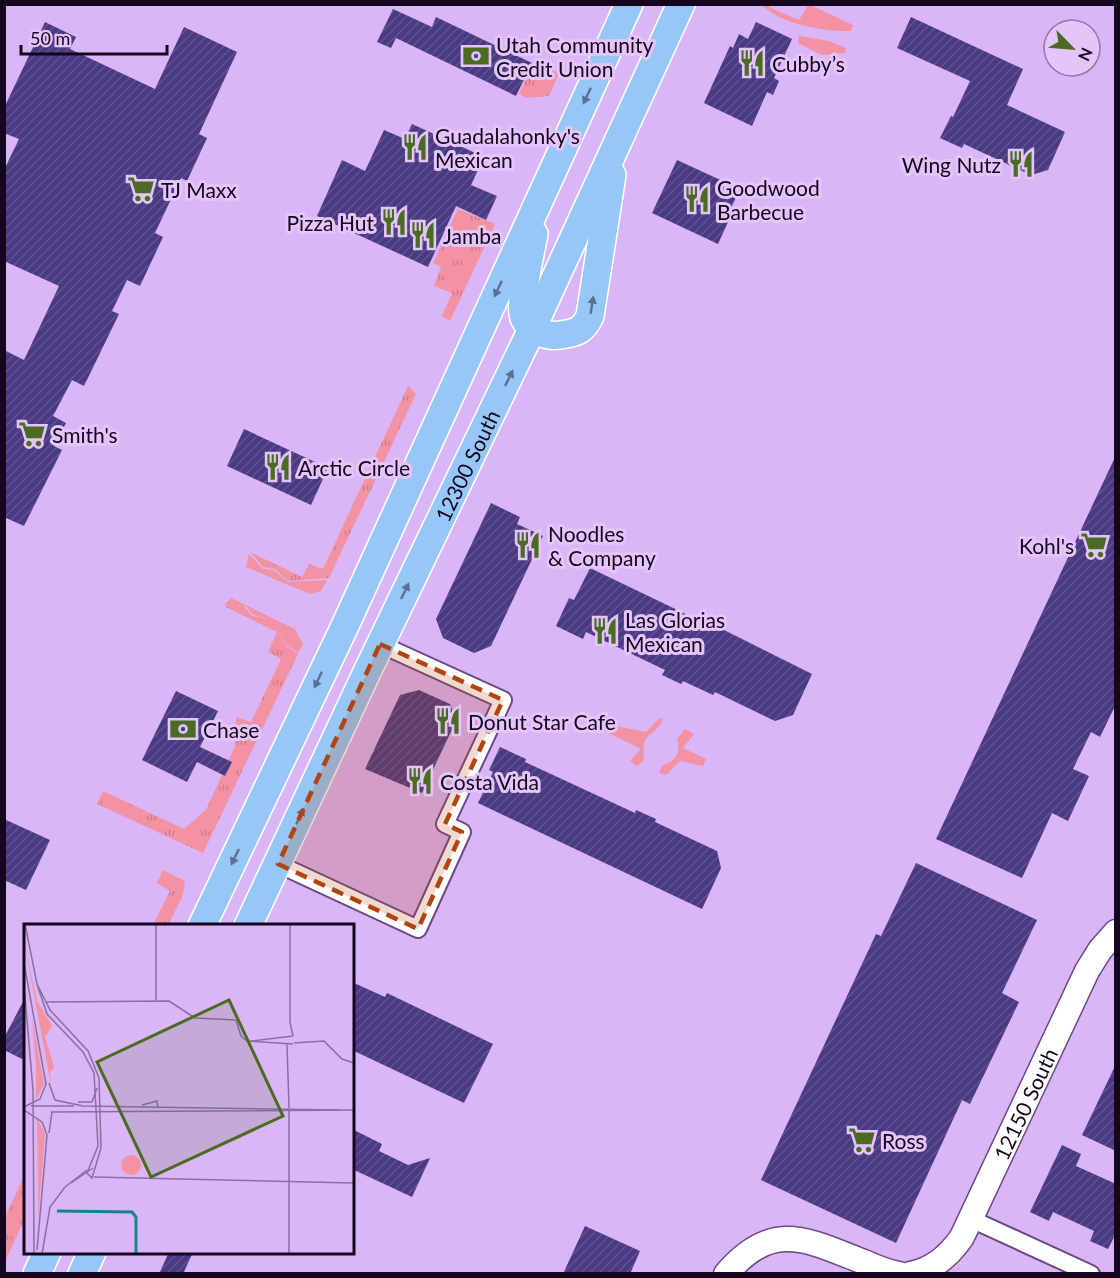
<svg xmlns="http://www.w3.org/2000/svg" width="1120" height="1278" font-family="Lato,sans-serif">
<defs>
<pattern id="grass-tufts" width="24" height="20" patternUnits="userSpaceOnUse" patternTransform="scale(1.5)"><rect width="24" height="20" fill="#f392a2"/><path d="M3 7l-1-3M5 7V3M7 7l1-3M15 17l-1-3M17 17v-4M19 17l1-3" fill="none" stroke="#cf7c8b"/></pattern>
<pattern id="building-hatch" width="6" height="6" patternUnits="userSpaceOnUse" patternTransform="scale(1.5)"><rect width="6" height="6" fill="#4a3a83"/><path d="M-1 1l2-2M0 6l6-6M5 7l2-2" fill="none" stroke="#60528e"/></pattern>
</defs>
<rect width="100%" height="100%" fill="#dab5f7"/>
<g fill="url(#grass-tufts)">
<polygon points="542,65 559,73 549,96 527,98 519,94 530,71 535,70"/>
<polygon points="458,209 495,224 450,321 442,316 452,293 434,286 441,267 433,263"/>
<polygon points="408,386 416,394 329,578 288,581 275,569 263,567 250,552 302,577 309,564 323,569"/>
<polygon points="234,605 244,606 252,616 271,619 285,645 298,654 203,853 97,804 103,791 184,829 206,810 235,746 236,717 251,722 281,659 268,652 277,632 224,606"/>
<polygon points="163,870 185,881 183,895 168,925 153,925 170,891 157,883"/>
<polygon points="25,1173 25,1218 5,1262 5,1218"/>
</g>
<g fill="#f392a2">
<path d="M762 5H769V7L799 20 808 5H810L853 25 851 31C825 32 780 24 762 5Z"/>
<polygon points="799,36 829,41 846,48 845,53 822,55 798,43"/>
<polygon points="249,554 263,569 274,570 288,582 327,580 321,591 310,594 246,567"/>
<polygon points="231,598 295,629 303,644 298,653 285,644 271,619 253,615 246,606 224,605"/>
<path d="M660 718 663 719C653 741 641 728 644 760L637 766 630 761 641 749 592 725 594 722 646 732Z"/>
<path d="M685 729 694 734 683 748 706 759 703 766 680 761 666 775 659 773 663 765C676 761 681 752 677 739Z"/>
</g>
<g fill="url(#building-hatch)">
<polygon points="393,9 432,27 436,17 532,63 516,96 396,38 391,48 377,42"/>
<polygon points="911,17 1023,69 1007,105 1065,132 1048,170 1031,175 964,144 962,148 940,138 951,116 953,117 970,81 897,48"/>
<polygon points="45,22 76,37 70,49 155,89 184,27 237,52 199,134 207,138 187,181 181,178 155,233 163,237 140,286 127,280 112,311 119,314 84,386 72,380 53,416 66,423 54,446 62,450 24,526 4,517 4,350 24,360 59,286 4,261 4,170 19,139 4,133 4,108"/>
<polygon points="756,22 792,39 774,78 779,81 773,95 767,92 752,126 704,103 730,46 733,48 739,34 748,39"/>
<polygon points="412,124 484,157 471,185 497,196 486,220 456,206 428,267 317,216 342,160 365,171 384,130 405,139"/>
<polygon points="677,160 740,189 731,208 734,209 718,244 652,213"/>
<polygon points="244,429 328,468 311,505 227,466"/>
<polygon points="1116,455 1116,704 1100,737 1091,732 1073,769 1089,776 1068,821 1052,813 1022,878 936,839"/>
<polygon points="491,503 520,517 517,524 543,536 491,646 474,653 443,638 436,619"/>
<polygon points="590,568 719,630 720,628 812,674 793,715 775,721 715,692 713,695 683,681 681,684 662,675 665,670 586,632 583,639 556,626 569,598 574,600"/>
<polygon points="419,690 450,704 456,721 422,793 365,769 400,695"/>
<polygon points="176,691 218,711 200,747 232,762 225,776 197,762 187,782 142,760"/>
<polygon points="500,747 526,759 525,762 635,813 636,810 656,819 655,822 717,851 721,868 702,909 478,803 493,772 489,770"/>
<polygon points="4,819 50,840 26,890 4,880"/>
<polygon points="916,863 1037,920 1002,993 1019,1002 970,1104 962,1100 896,1243 761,1180 876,934 881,936"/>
<polygon points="352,982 385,997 387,993 493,1044 464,1103 352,1050"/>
<polygon points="26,996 26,1061 4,1050 4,1038"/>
<polygon points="1116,1064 1116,1151 1082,1135"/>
<polygon points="352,1129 382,1144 379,1151 408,1165 430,1158 412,1197 352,1169"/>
<polygon points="1062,1145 1081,1154 1076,1166 1116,1184 1116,1233 1108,1249 1090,1241 1094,1231 1053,1212 1049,1221 1030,1212"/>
<polygon points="585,1226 640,1251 630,1274 563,1274"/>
<polygon points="169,1252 193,1252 183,1274 159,1274"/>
</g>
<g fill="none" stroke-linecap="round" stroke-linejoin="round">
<defs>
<g id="street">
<polyline points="278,864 418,929 462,832 445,824 503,700 380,644"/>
<polyline points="971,1219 1091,1274"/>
</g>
<g id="secondary">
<path d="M726 1274C773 1219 807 1240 864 1262 875 1267 887 1272 899 1274"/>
<path id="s1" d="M910 1274C933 1270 949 1256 962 1237L1087 971 1100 950 1116 932"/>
</g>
<g id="primary">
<path d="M534 234C531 251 518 305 524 318 530 331 547 337 560 335 576 333 583 331 590 316L612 175"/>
<polyline points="202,926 344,628 629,4"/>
<path id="s2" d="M248 926 367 672 532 329 681 4"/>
<polyline points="37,1274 47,1252"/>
<polyline points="82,1274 92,1252"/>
</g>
</defs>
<use href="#street" stroke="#6b4a84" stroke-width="20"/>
<use href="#secondary" stroke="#6b4a84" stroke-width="27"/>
<use href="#primary" stroke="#fff" stroke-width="30"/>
<use href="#street" stroke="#fff" stroke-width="16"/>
<use href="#secondary" stroke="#fff" stroke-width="24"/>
<use href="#primary" stroke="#97c7f7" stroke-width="27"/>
</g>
<defs><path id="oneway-solid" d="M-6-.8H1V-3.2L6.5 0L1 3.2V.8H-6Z" transform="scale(1.5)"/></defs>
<g fill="#5c7095">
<use href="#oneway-solid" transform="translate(587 96) rotate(115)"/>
<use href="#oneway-solid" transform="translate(498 289) rotate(115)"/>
<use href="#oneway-solid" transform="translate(592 305) rotate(-81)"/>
<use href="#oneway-solid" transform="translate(509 378) rotate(-64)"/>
<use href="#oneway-solid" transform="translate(405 591) rotate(-64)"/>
<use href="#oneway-solid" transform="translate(318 680) rotate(115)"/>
<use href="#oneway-solid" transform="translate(300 816) rotate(-65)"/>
<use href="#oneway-solid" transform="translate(235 857) rotate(116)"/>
</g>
<path fill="#b34410" fill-opacity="0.2" stroke="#b34410" stroke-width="4.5" stroke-dasharray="12 8" stroke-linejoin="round" d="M380 644 503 700 445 824 462 832 418 929 278 864Z"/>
<defs>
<symbol id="bank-bare" viewBox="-9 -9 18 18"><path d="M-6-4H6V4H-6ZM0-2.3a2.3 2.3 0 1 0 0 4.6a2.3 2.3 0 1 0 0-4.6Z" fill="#4b6b22" stroke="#e3c5fb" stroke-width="2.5" paint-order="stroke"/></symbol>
<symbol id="restaurant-bare" viewBox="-9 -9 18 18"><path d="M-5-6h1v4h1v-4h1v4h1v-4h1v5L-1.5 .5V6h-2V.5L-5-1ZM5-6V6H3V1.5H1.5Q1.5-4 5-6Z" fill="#4b6b22" stroke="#e3c5fb" stroke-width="2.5" paint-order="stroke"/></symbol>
<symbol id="supermarket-bare" viewBox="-9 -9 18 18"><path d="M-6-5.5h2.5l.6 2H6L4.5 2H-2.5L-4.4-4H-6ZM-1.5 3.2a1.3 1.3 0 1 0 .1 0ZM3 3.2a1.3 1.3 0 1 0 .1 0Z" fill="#4b6b22" stroke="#e3c5fb" stroke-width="2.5" paint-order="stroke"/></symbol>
</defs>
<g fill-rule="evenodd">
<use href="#bank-bare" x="457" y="37" width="38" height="38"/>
<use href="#restaurant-bare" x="733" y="44" width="38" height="38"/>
<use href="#restaurant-bare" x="396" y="128" width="38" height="38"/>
<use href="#restaurant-bare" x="1002" y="145" width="38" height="38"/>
<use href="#supermarket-bare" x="122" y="170" width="38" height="38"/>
<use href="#restaurant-bare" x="678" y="180" width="38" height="38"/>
<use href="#restaurant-bare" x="375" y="203" width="38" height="38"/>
<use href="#restaurant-bare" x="404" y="216" width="38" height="38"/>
<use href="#supermarket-bare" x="13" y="415" width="38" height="38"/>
<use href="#restaurant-bare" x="259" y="448" width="38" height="38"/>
<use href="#restaurant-bare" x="509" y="526" width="38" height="38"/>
<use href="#supermarket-bare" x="1075" y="526" width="38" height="38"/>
<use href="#restaurant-bare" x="586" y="612" width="38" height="38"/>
<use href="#restaurant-bare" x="429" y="702" width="38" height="38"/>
<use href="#bank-bare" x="164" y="710" width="38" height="38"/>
<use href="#restaurant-bare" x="401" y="762" width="38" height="38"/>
<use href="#supermarket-bare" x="843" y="1121" width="38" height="38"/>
</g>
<g text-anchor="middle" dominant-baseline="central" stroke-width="6" stroke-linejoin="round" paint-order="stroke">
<g font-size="21" fill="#14061d" stroke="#e3c5fb" text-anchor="start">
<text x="496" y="44">Utah Community<tspan x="496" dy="24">Credit Union</tspan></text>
<text x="772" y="63">Cubby’s</text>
<text x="435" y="135">Guadalahonky's<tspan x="435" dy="24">Mexican</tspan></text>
<text x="1001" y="164" text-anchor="end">Wing Nutz</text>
<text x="717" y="187">Goodwood<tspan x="717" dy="24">Barbecue</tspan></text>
<text x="161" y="189">TJ Maxx</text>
<text x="374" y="222" text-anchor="end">Pizza Hut</text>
<text x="443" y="235">Jamba</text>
<text x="52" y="434">Smith's</text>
<text x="298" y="467">Arctic Circle</text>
<text x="548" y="533">Noodles<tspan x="548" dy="24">&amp; Company</tspan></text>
<text x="1074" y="545" text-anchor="end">Kohl's</text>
<text x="625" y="619">Las Glorias<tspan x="625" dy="24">Mexican</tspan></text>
<text x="468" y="721">Donut Star Cafe</text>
<text x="203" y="729">Chase</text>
<text x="440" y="781">Costa Vida</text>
<text x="882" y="1140">Ross</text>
</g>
<g font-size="21" fill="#14061d" stroke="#e3c5fb">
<text stroke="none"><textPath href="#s2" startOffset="510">12300 South</textPath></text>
<text stroke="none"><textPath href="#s1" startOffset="213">12150 South</textPath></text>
</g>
</g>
<g transform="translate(24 924)">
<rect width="330" height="330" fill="#dab5f7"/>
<path d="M0 17 13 77 28 102 21 113 30 143 26 148 27 161ZM97 241a10 10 0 1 1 20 0a10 10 0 1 1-20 0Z" fill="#f392a2"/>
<path d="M8 95 20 160 12 176V142ZM13 194 21 210 14 296V257Z" fill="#f392a2"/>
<path fill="none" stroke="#128883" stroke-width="3" d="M33 287 108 288 112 293V330"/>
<path fill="none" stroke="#8b6fa0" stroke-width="1.5" d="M1 0 13 60 26 86 64 127 75 154 77 224 68 254 63 249 74 222 70 149 59 128 23 90 13 60M266 0V98L269 112M0 39 22 160 16 175 0 183M0 61 9 166 10 330M132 76V0M22 78 145 77 171 94 212 96 217 112 223 117 269 120M227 117 269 112M270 119 300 117 318 135 330 139M263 120 265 184M25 159 31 176 59 182M54 178H68L73 164M118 181 133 177 134 184M7 182H50M58 182 316 186M265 185V330M0 186 18 198 23 211 13 326M27 188 330 186M25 209 28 188M70 253 330 259M47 259 69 244M18 330 26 283 41 263 63 246"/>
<path fill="#4b6b22" fill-opacity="0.15" stroke="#4b6b22" stroke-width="3" d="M205 76 259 192 127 253 73 138Z"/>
<rect width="330" height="330" fill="none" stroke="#14061d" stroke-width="3"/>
</g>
<rect width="1120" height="1278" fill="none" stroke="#14061d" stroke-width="12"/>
<g transform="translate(1072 48) rotate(115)"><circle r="28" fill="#e3c5fb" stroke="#9079a2" stroke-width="1.5"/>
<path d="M0-4.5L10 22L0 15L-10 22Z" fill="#4b6b22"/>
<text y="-9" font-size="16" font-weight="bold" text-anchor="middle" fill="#14061d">N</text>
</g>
<path d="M21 45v9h146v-9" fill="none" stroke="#14061d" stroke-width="3"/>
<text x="30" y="45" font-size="18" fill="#14061d" stroke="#e3c5fb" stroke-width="4.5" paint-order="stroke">50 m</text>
</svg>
